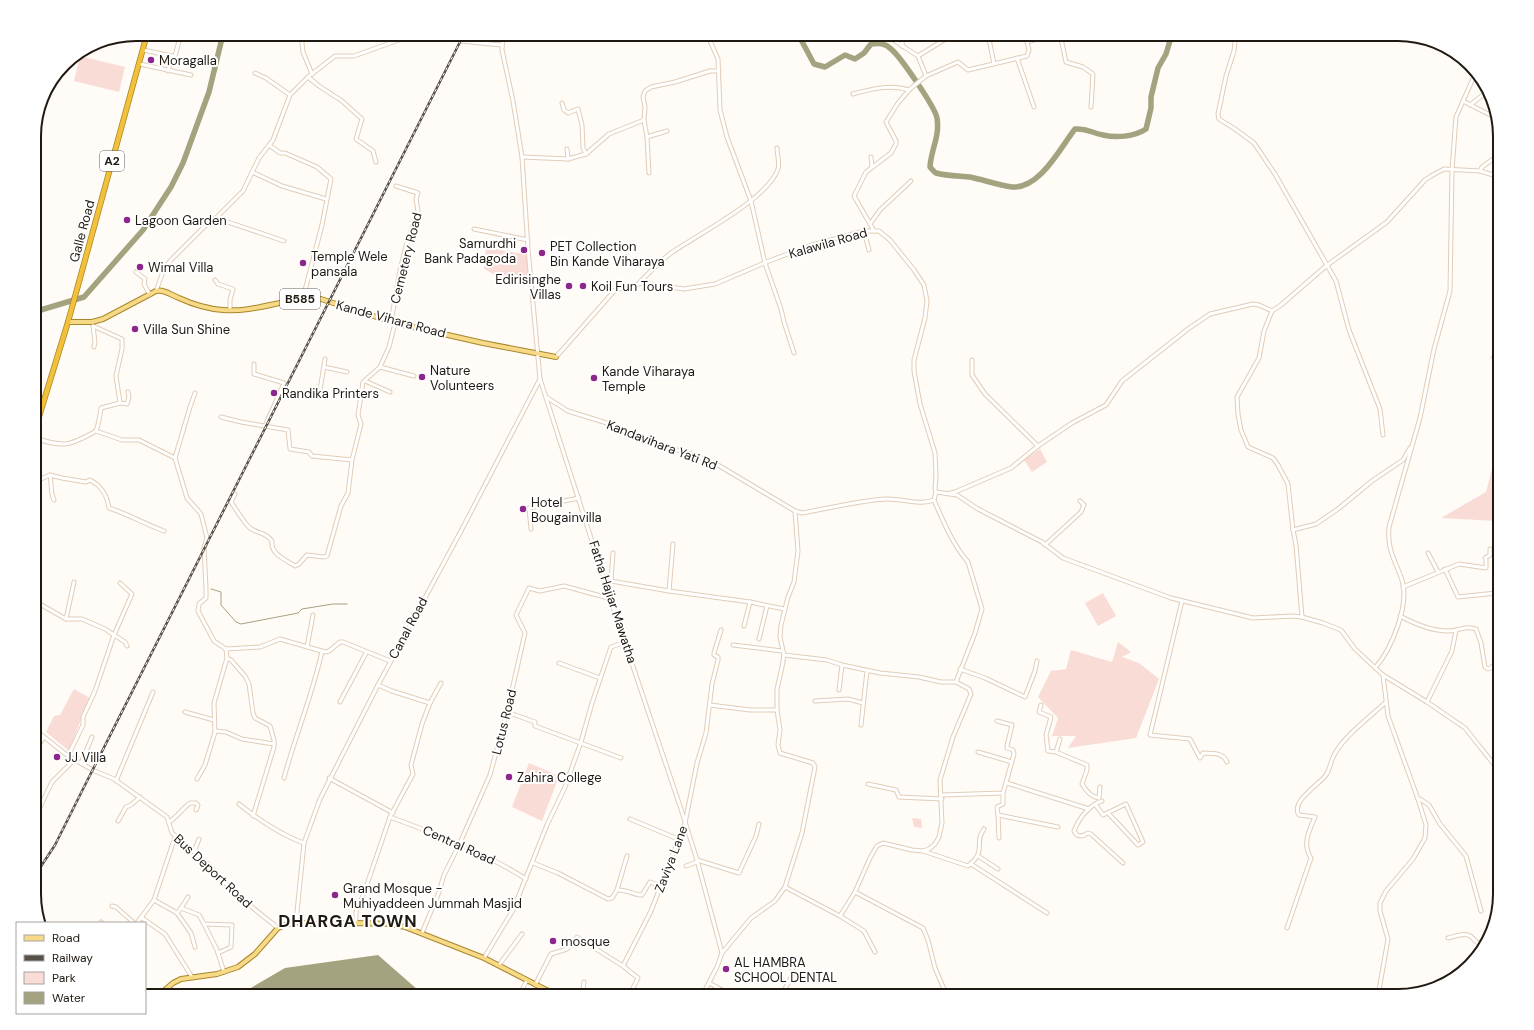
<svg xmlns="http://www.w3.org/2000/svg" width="1534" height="1030" font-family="'DM Sans',sans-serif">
<rect width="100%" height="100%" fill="#fffbf6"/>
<g fill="#fadcd7">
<polygon points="80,56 125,67 119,92 74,81"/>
<polygon points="486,247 527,255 529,280 501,278 484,269"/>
<polygon points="1500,346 1500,375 1490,357"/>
<polygon points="1500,444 1500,518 1496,521 1441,518 1486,492 1498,446"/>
<polygon points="1040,449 1047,462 1032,472 1024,460"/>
<polygon points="1103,593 1116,616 1098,626 1085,603"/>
<polygon points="1118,642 1131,652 1122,657 1139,663 1159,679 1136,738 1068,748 1076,736 1052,736 1058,718 1038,697 1051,671 1066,669 1071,650 1112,662"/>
<polygon points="74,689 90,698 82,717 69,751 46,732 54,716 60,715"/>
<polygon points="529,763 559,776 542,821 512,807"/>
<polygon points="912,818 921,819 922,828 914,827"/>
</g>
<polygon fill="#a3a380" points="378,955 418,990 420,996 237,996 285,968"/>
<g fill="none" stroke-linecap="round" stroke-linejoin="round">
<polyline stroke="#a3a380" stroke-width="1" points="211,589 221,592 221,605 236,622 241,624 293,614 298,613 302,609 333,604 347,604"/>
<g stroke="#a3a380" stroke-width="5.5">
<path d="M798 34 814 64 825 67 845 55 855 59 864 53 871 44C879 43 885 43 891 49 900 56 935 107 937 118 940 137 931 149 930 167 932 169 934 172 936 173 946 176 960 176 970 177 984 180 998 185 1012 187 1040 189 1060 148 1075 129 1088 128 1091 133 1103 135 1116 138 1134 137 1146 129L1151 108V97L1158 68 1166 54 1172 34"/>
<polyline points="34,312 84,297 143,230 171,187 183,163 209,92 223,34"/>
</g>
<defs>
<g id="minor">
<polyline points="301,34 303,52 312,74"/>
<polyline points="454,34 461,41 501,45"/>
<polyline points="503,34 502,50 513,101 522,157 528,249 540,379 616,616 681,809 697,860 722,953 717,967 702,996"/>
<polyline points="532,34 537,39"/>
<polyline points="707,34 718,59 720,110 727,137 751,201 765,263 781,309 784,322 794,353"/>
<polyline points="988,34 994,64"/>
<polyline points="1060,34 1066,62 1083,67 1093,74 1091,107"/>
<polyline points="1236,34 1234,51 1226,76 1218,114 1219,119 1235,129 1254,143 1275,174 1336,281 1349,330 1380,409 1383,435"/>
<polyline points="902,46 903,34"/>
<polyline points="143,50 172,56 168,71"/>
<polyline points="172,56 175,56 181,34"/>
<polyline points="918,56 944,40 943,34"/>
<polyline points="1017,58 1034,107"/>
<polyline points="140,64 191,75"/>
<polyline points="255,73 266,78 290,95"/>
<polyline points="926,76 958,62 968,70 1027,56 1029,50 1027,42 1054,34"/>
<polyline points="308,77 319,86 342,101 362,119 356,139 373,151 376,162"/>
<path d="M853 94C871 89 891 84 909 90"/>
<polyline points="1463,101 1496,118"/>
<polyline points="562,103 564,110 568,113 578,109 582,125 583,148 586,154"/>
<polyline points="1470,105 1488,91 1490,92"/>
<polyline points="644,120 647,137 649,173"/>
<polyline points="647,137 667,131"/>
<polyline points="269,145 280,153 285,153 317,167 331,179 322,225 303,298"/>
<polyline points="567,149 568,159"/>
<polyline points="522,157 568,159 586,154 609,134 644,120 645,107 643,97 645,91 651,87 675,82 710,71 719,71"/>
<polyline points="871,157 872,167"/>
<polyline points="1480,171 1482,167 1500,154"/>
<polyline points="252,172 282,186 326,199"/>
<polyline points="216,218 284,241"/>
<polyline points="870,224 880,210 911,181"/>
<polyline points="474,229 528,240"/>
<polyline points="864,231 869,250"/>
<polyline points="874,231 854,196 866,172 891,153 896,144 896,141 886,122 898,103 910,89 926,76 918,56 884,34"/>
<polyline points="136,272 145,279 144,284 150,295"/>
<polyline points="215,280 218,284 233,289 230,300 230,310"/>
<path d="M637 285C648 274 659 262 671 253 698 234 767 200 778 169 780 163 777 154 777 148"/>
<polyline points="156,291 164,269 171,260 212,219 216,218 243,191 259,158 273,140 290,95 308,77 335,56 354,56 407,37 410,34"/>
<polyline points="1272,311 1264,331 1259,358 1237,397 1238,414 1241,430 1248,447 1273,458 1278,465 1288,484 1293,530 1296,545 1302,617"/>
<polyline points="391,322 400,270 406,246 418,211 416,199 418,193 396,186"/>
<polyline points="395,323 389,347 380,367 414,376"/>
<path d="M93 326 122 339V349L116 376 120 403 101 408C100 416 99 423 96 431"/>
<polyline points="93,326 95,342 94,347"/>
<polyline points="556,357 615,290 643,283 684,289 715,284 769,261 812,245 864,231 879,231 890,240 914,270 924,285 927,301 925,318 914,360 914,371 920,404 935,453 936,475 935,490 936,492"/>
<polyline points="972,360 972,375 985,394 1038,446"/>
<polyline points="254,364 254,374 284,383 265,426"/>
<polyline points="324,367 347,372"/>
<polyline points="365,381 390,392"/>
<polyline points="320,390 325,359"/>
<polyline points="195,393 190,407 175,458 187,498 201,514 207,538 204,548 206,588 206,598 199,604 198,611 214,641 226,649 260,647 280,639 325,652 329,651 340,642 343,642 390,661"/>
<path d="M546 397 568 411 610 424 653 444 689 453 718 465 795 511 802 513C830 508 858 501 885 499 902 498 919 506 934 500L936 492 957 495 978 509 1042 542 1063 558 1171 598 1253 618 1292 616 1302 617 1323 623 1341 630 1355 649 1383 675 1427 702 1465 728 1500 772"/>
<polyline points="120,403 127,404 129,397 128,392"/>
<polyline points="221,417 241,422 288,430 290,449 309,452 312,456 352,460"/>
<path d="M34 438C64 447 68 447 96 431L122 440H139L175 458"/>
<path d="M50 475C52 484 50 492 54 500"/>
<path d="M34 480 36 481 50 475 62 478 86 482 90 480C102 486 107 495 109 508 128 514 145 524 164 531"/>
<polyline points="950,493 955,492 1011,468 1038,446 1072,423 1106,405 1122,381 1188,329 1210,314 1253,304 1259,305 1272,311 1281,305 1326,266 1387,222 1425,180 1431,176 1444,169 1480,171 1500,177"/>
<path d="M235 494 231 502C236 509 244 523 250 528 258 534 266 532 272 541 270 554 286 560 295 566L299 564 307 555 324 557 327 556 341 506 348 493 352 460 361 424 358 415 363 382 380 367"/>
<polyline points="531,529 529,508 579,498"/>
<polyline points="1293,530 1316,524 1338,509 1372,481 1403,460 1410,448"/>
<polyline points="1045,545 1081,512 1084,505 1080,501"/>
<polyline points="34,553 36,554 39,535"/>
<polyline points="1428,553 1438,572"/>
<polyline points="1445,569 1458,597 1496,593"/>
<polyline points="605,580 669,591 750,602 784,609"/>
<polyline points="611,580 613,553"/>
<polyline points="120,583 132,594 114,635 125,642 127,646"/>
<polyline points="1403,587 1459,564 1486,568 1486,560 1485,558 1490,555 1490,549"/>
<polyline points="669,591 673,544"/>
<polyline points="34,599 38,603 66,619 82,619 105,629 114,635 95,691 83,717 83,725 68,756"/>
<path d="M1182 601 1150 735 1190 739 1200 758 1203 753C1213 754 1223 752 1227 762"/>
<path d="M1400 616C1415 624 1431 631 1448 631 1461 631 1463 625 1476 629L1481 643 1485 667 1488 669 1491 668 1500 658"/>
<polyline points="66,619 74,582"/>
<polyline points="744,626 750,602"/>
<polyline points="759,639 767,606"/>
<polyline points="733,645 782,651"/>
<polyline points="307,647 313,615"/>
<polyline points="784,655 827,660 842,665 880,673 919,677 941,682 956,682"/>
<polyline points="227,658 231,660 245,676 249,684 253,713 255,718 270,726 274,740 274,747 253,816"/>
<polyline points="559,663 600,678"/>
<path d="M1375 668C1391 650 1410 605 1402 580 1395 559 1387 551 1389 527L1420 418 1434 349 1450 291 1452 170 1456 117 1475 74"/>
<polyline points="960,669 985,678 1025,697 1035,671 1037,661"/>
<polyline points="378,685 392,691 430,703"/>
<polyline points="839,690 842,665"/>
<polyline points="815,701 848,699 863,703"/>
<polyline points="340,702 366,653"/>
<polyline points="1427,702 1452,651 1456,630"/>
<polyline points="710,705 750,710 777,710"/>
<polyline points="1041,705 1039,712 1051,717 1046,735 1048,751 1056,752"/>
<polyline points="185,712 214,720"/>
<polyline points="507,712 535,722 535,726 621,758"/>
<polyline points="861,725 867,671"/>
<polyline points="34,729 68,756 91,769"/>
<polyline points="215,731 226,732 242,739 274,744"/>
<path d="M1060 739 1056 752 1087 765V770L1082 784C1086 791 1091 797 1099 798"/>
<polyline points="34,752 44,737"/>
<polyline points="978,752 1012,762"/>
<polyline points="81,763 92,737"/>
<polyline points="95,771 114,779 167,817 172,833 209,865 233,892 278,928"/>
<path d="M284 778C295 736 313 694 322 651"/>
<polyline points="329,778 393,813"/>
<polyline points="197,779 205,765 215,732 214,703 227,658 226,649"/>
<polyline points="116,781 153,692"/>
<polyline points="1007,783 1089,809"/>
<polyline points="868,784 896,790 899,797 942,799"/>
<polyline points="1003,793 1003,804 997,807 998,815 1058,827"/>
<polyline points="942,795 1003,793 1014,754 1013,750 1007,748 1007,746 1012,725 997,721"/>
<polyline points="1099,798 1100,787"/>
<polyline points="1418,799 1420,799 1429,805 1440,824 1466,856 1481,911"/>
<path d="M1102 801C1089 805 1079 818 1074 831L1077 835C1081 837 1084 836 1088 833L1091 834 1123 863"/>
<path d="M239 804C256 818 283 836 304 843"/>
<polyline points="1095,804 1103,815 1126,804 1143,842 1138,845 1108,813"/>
<polyline points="40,807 52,782 74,760"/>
<polyline points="998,815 999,838"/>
<path d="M390 817C436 834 484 852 526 879"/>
<polyline points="630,819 678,839"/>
<polyline points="118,821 126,807 131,805 140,797"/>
<path d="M169 822C177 817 182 809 190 803H196L198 805 196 810"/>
<path d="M923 851 968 866C988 850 973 844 984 829"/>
<polyline points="194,852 199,839"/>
<polyline points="978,856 998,869"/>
<polyline points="697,860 739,873 756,836 759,824"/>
<path d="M533 863 558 873 608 899 612 898 617 890C626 889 634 895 642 895L650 882 660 886"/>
<polyline points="971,864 1047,913"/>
<polyline points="686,866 697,862"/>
<path d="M785 887 840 916 855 892 870 858 877 846 883 843 912 850 923 851 929 849 935 844 939 837 942 823 940 780 953 737 971 694 969 689 956 682 975 633 982 609 968 562C953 545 943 521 934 500"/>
<polyline points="617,890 627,856"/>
<polyline points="855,892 923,928 928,940 935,968 947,996"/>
<polyline points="154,900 177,913 181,908 199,915 204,924 232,925 231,947 218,953"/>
<polyline points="112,906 116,907 134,923"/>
<polyline points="181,908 188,897"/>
<polyline points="177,913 191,933 195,947"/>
<polyline points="840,916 864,931 875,952"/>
<polyline points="142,918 165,934 192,977"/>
<polyline points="41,922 43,923"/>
<polyline points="101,922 102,923"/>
<polyline points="296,922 304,843 320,799 378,685 461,531 540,379"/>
<polyline points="137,923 154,900 175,837"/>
<polyline points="356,923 356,912 364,893 390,817 413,774 411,765 422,724 430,703 441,683"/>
<polyline points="204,924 217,950 224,972"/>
<path d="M1287 928 1311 858C1302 844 1309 831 1315 817L1299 815C1290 801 1319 785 1326 775 1330 769 1331 761 1334 755 1344 736 1371 716 1386 702"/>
<polyline points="422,933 439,892 444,875 459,845 490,775 507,712 525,633 516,615 529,588 540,591 564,586 612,599"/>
<path d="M1448 938C1453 937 1463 933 1468 935 1475 937 1473 943 1484 945"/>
<polyline points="722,953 751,918 775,901 785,887 802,833 815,767 813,763 780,753 778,745 780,730 777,710 777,689 782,667 784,655 780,637 781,625 788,597 794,582 798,551 795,511"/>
<polyline points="484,958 513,910 547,825 565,787 581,742 592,703 611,647 626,642"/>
<polyline points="499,965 522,934"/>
<polyline points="623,966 638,978 629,996"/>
<polyline points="709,983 733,996"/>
<polyline points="535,985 551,954 567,949 577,937 623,966 651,911 685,823 697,763 706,733 712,684 718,660 718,657 714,655 714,653 721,630"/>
<polyline points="520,994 527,980"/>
<polyline points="582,996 584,982"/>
<polyline points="781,996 794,972 792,969 796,963 791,960"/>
<polyline points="1378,996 1388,939 1380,911 1380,903 1386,891 1413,859 1425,838 1426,825 1418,799 1388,716 1383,675"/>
</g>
<g id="major">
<path d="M68 322H92L103 319 156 291C164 289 171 295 179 298 192 304 209 309 223 310 257 313 288 296 321 299L395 323 483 343 556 357"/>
<polyline points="158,996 173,983 181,979 217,974 238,967 255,954 278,928 285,925 296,922 314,924 356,923 391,924 405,927 484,958 558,996"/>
</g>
<polyline id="highway" points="34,433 68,322 147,34"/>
</defs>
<use href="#minor" stroke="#e1cdb8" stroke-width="5"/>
<use href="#major" stroke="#a8862b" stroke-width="6"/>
<use href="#highway" stroke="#a8862b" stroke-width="6"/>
<use href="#minor" stroke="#fff" stroke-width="3"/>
<use href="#major" stroke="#f7da88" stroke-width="4"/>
<use href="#highway" stroke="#f2c139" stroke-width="4.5"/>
<defs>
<polyline id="rail" points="34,877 55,845 82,791 464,34"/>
</defs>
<use href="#rail" stroke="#565049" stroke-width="2.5"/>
<use href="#rail" stroke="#fff" stroke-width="1" stroke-dasharray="3" stroke-linecap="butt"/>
</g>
<g fill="#8c268d" stroke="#fff" stroke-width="1.5">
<circle cx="151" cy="60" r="4"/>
<circle cx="127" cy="220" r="4"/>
<circle cx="524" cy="250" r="4"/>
<circle cx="542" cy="253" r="4"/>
<circle cx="303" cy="263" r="4"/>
<circle cx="140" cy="267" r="4"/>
<circle cx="569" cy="286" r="4"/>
<circle cx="583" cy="286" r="4"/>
<circle cx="135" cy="329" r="4"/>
<circle cx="422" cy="377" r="4"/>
<circle cx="594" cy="378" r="4"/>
<circle cx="274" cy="393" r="4"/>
<circle cx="523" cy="509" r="4"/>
<circle cx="57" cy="757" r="4"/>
<circle cx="509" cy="777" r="4"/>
<circle cx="335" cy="895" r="4"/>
<circle cx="553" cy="941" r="4"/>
<circle cx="726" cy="969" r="4"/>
</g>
<g text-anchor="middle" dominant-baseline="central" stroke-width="4" stroke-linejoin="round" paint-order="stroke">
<g fill="#fff" stroke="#635e58" stroke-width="1">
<rect x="100" y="151" width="24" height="20" rx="3"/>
<rect x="280" y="289" width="40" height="20" rx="3"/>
</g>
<g font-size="12" font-weight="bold" fill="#201911">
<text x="112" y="161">A2</text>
<text x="300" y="299">B585</text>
</g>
<g font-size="13" fill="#201911" stroke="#fff" text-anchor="start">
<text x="159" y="60">Moragalla</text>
<text x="135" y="220">Lagoon Garden</text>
<text x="516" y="243" text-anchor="end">Samurdhi<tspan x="516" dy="15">Bank Padagoda</tspan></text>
<text x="550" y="246">PET Collection<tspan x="550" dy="15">Bin Kande Viharaya</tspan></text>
<text x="311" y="256">Temple Wele<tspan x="311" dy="15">pansala</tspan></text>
<text x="148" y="267">Wimal Villa</text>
<text x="561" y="279" text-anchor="end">Edirisinghe<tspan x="561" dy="15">Villas</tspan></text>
<text x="591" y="286">Koil Fun Tours</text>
<text x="143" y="329">Villa Sun Shine</text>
<text x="430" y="370">Nature<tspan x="430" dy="15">Volunteers</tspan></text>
<text x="602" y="371">Kande Viharaya<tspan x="602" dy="15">Temple</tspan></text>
<text x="282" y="393">Randika Printers</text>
<text x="531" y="502">Hotel<tspan x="531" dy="15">Bougainvilla</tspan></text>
<text x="65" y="757">JJ Villa</text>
<text x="517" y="777">Zahira College</text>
<text x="343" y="888">Grand Mosque -<tspan x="343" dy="15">Muhiyaddeen Jummah Masjid</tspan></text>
<text x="561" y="941">mosque</text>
<text x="734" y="962">AL HAMBRA<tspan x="734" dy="15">SCHOOL DENTAL</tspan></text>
</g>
<g font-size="13" fill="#201911" stroke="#fff">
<text transform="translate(82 231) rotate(-75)">Galle Road</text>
<text transform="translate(828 243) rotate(-16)">Kalawila Road</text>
<text transform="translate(406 258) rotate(-76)">Cemetery Road</text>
<text transform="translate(391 319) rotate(15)">Kande Vihara Road</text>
<text transform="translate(662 445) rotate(21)">Kandavihara Yati Rd</text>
<text transform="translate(613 602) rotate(72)">Fatha Hajiar Mawatha</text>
<text transform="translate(408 628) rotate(-62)">Canal Road</text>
<text transform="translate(504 722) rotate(-76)">Lotus Road</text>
<text transform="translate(459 845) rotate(24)">Central Road</text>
<text transform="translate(671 859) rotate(-69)">Zaviya Lane</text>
<text transform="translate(213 871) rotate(43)">Bus Deport Road</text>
</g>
<g font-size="17" font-weight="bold" letter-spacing="1" fill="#201911" stroke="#fff">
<text x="348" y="921">DHARGA TOWN</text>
</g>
</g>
<path d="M0 0H1534V1030H0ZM136 41H1398A95 95 0 0 1 1493 136V894A95 95 0 0 1 1398 989H136A95 95 0 0 1 41 894V136A95 95 0 0 1 136 41Z" fill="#fff" fill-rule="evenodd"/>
<path fill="none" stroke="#201911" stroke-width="2" d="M136 41H1398A95 95 0 0 1 1493 136V894A95 95 0 0 1 1398 989H136A95 95 0 0 1 41 894V136A95 95 0 0 1 136 41Z"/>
<rect x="16" y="922" width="130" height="92" fill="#ffffff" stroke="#a6a3a0"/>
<rect x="24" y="935" width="20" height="6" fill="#f7da88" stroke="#a6a3a0"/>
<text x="52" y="942" font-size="12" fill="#201911">Road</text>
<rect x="24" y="955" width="20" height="6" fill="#565049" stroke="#a6a3a0"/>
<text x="52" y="962" font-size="12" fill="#201911">Railway</text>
<rect x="24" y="972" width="20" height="12" fill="#fadcd7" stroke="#a6a3a0"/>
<text x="52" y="982" font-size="12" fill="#201911">Park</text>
<rect x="24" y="992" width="20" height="12" fill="#a3a380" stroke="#a6a3a0"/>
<text x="52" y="1002" font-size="12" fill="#201911">Water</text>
</svg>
